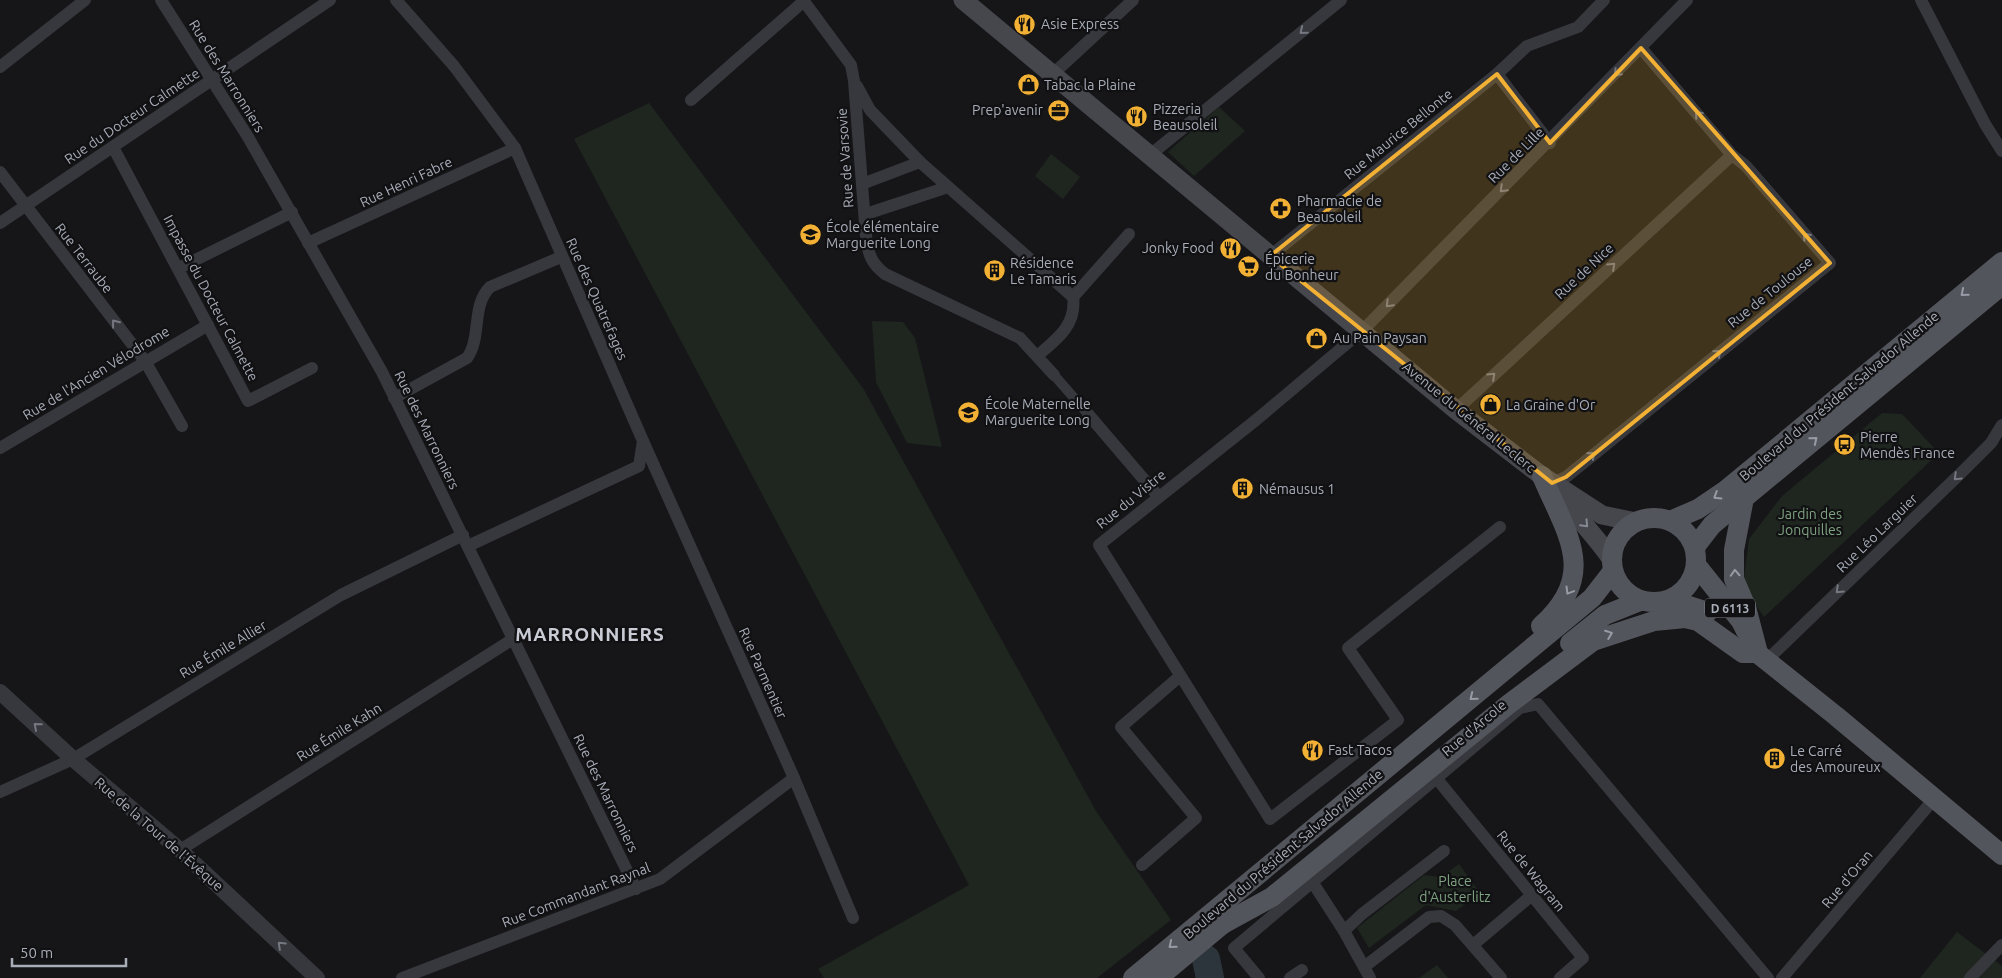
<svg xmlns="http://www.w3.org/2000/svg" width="2002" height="978" font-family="Ubuntu,sans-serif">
<rect width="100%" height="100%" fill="#161618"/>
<g fill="#1e261f">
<polygon points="649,103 863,388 1096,811 1171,920 1097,978 824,978 818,969 969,885 574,139"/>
<polygon points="1219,107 1245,131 1194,176 1168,152"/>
<polygon points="1051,154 1080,177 1063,199 1035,176"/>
<polygon points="872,321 903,322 915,338 942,447 907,443 876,382"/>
<polygon points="1882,413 1902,414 1939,453 1764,617 1743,586 1749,539 1782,496"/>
<polygon points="1459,864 1480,893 1456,911 1426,905 1369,948 1357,928 1424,875 1441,877"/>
<polygon points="1957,932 2002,966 2002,978 1920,978"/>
<polygon points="1437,965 1448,978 1419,978"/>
</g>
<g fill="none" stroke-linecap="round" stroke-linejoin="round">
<polyline stroke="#2c353c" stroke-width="28" points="1206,959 1210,978"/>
<polyline stroke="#37383d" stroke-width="10" points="1054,375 1088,414"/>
<g stroke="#37383d" stroke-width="12">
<polyline points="161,0 248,137 382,372 636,889"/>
<polyline points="396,0 454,66 515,148 643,441 639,466 468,546"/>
<path d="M803 0 851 65 854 81 866 236C868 254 871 263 885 274L1020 338 1054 375"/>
<polyline points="1921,0 1985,124 2002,151"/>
<polyline points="0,67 85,0"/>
<polyline points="1054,73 1133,0"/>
<polyline points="1497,74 1550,143"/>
<polyline points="857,86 870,110 920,162"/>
<polyline points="691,100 804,1"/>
<polyline points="113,147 248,401 312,368"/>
<polyline points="1150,155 1341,0"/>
<polyline points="0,172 145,361 182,426"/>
<path d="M862 184 920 162 1073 297C1077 325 1056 340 1037 356"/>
<polyline points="872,212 948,187"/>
<polyline points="0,223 330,0"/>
<polyline points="308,243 515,148"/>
<polyline points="1270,256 1497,74 1527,46 1578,27 1604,0"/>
<polyline points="179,268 292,212"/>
<polyline points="1073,297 1129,234"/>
<path d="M394 398 467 358C482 337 471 306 490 287L561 257"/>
<polyline points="1456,410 1732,155"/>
<polyline points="1088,414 1158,496"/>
<polyline points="643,441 794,778 853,918"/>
<polyline points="0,448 208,325"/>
<polyline points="1552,483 1566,477 1830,263 1746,166 1732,155 1641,48"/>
<polyline points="1500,527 1348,648 1398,720 1270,819 1099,545 1256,420 1363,330 1687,0"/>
<polyline points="1767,660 1962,472 1991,443 2002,425"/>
<polyline points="1437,779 1583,958 1560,978"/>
<polyline points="0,792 73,759 341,595 463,535"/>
<polyline points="180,850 513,639"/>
<polyline points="1142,865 1196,818 1121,727 1179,677"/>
<polyline points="1313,883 1344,931 1370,978"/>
<polyline points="1344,931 1362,914 1444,851"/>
<polyline points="1473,945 1532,895"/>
<polyline points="1364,967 1429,917 1441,916 1455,925 1501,978"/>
<polyline points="402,978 660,879 794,778"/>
<polyline points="1259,978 1234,948 1520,708 1538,704 1768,978"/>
<polyline points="1290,978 1302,970"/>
<polyline points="1782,978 1934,799"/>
<polyline points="1970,978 2002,945"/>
</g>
<polyline stroke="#37383d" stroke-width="16" points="0,692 73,759 180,850 317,978"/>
<g stroke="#45474d" stroke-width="19">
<polyline points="963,0 1456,410 1542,476 1602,515 1636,522"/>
<path d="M1562 495C1576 518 1597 537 1612 560"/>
</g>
<g stroke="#53555c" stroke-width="20">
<polyline points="1744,498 1734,550 1734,579 1746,607 1758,653"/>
<circle cx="1654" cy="560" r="42"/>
<polyline points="1670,521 1698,509 1726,490 2002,262"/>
<polyline points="1695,547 1712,525 1744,498 2002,285"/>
<polyline points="1697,566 1741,621 1746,631"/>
<polyline points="1670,600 1708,612"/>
<path d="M1541 626C1599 574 1567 535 1542 476"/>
<polyline points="1570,643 1605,615 1640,601"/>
<polyline points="1747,645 1836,716 2002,855"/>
<polyline points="1221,925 1272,897 1509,704 1593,641 1654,621 1685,618 1698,621 1743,653 1758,653"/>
<polyline points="1133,978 1592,598 1613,571"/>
<polyline points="1158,978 1231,917"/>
</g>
</g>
<defs><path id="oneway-chevron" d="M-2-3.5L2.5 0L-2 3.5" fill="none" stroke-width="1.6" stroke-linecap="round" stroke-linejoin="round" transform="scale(1.25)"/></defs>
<g stroke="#757881">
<use href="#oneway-chevron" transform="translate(1303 31) rotate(141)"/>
<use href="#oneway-chevron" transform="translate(1617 73) rotate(134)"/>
<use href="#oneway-chevron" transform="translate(1698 114) rotate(-130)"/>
<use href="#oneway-chevron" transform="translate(1503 189) rotate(135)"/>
<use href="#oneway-chevron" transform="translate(1806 236) rotate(-131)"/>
<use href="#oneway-chevron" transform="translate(1612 266) rotate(-43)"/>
<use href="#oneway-chevron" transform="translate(1389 304) rotate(135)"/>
<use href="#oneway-chevron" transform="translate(115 323) rotate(-128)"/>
<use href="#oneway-chevron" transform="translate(1718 353) rotate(-39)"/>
<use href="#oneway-chevron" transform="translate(1492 376) rotate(-43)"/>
<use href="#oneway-chevron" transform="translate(1592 455) rotate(-39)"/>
<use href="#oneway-chevron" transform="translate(1957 477) rotate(136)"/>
<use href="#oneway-chevron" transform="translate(1839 590) rotate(136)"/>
<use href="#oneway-chevron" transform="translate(37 726) rotate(-139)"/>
<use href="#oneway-chevron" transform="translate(281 945) rotate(-137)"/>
</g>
<g stroke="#979ba6">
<use href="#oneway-chevron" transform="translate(1964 293) rotate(140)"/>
<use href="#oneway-chevron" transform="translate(1814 440) rotate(-39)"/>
<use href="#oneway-chevron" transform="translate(1717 496) rotate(148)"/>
<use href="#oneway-chevron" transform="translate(1735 573) rotate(-93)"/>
<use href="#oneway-chevron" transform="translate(1569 591) rotate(121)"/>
<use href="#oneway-chevron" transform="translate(1609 634) rotate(-21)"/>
<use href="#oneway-chevron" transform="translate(1473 697) rotate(141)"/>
<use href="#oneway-chevron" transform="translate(1172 945) rotate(140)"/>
</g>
<use stroke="#858993" href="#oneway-chevron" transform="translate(1585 524) rotate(47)"/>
<path fill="#f2b134" fill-opacity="0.2" stroke="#f2b134" stroke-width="4" stroke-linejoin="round" d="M1641 48 1830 263 1566 477 1552 483 1270 256 1497 74 1550 143Z"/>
<defs>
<symbol id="restaurant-disc" viewBox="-11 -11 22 22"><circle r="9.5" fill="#f2b134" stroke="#111113"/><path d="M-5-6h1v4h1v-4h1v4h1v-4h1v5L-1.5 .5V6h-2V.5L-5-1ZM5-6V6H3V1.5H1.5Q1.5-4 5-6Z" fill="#111"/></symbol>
<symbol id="shop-disc" viewBox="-11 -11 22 22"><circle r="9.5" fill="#f2b134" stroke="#111113"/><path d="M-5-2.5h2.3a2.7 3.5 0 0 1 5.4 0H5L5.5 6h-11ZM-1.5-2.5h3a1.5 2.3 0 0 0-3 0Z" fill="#111"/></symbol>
<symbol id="office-disc" viewBox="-11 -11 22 22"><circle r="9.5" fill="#f2b134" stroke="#111113"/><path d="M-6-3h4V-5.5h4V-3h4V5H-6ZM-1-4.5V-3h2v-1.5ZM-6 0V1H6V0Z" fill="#111"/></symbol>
<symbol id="pharmacy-disc" viewBox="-11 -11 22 22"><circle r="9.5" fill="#f2b134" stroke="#111113"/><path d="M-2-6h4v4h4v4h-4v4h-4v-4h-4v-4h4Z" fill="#111"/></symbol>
<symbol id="school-disc" viewBox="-11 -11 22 22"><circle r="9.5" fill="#f2b134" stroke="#111113"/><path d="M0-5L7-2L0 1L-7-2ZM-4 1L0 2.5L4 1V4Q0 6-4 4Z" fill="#111"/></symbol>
<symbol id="supermarket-disc" viewBox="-11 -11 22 22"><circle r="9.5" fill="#f2b134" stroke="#111113"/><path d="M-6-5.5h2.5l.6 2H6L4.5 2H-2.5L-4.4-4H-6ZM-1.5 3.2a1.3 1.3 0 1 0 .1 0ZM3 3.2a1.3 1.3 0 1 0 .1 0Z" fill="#111"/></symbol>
<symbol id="building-disc" viewBox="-11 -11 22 22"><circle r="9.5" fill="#f2b134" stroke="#111113"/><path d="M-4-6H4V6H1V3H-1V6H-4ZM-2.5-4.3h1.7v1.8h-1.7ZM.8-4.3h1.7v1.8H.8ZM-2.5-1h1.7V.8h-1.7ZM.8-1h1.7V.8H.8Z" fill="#111"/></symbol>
<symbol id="bus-disc" viewBox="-11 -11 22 22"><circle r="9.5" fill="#f2b134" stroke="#111113"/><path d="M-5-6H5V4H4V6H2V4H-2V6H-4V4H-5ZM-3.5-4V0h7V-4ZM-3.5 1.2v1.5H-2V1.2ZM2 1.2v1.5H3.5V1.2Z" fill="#111"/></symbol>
</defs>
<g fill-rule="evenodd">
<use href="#restaurant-disc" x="1012" y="12" width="25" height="25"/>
<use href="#shop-disc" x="1016" y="72" width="25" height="25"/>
<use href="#office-disc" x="1046" y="98" width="25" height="25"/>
<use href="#restaurant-disc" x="1124" y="104" width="25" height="25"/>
<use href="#pharmacy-disc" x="1268" y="196" width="25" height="25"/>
<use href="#school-disc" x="798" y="222" width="25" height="25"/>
<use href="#restaurant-disc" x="1218" y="236" width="25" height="25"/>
<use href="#supermarket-disc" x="1236" y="254" width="25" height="25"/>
<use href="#building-disc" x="982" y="258" width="25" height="25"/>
<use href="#shop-disc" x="1304" y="326" width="25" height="25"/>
<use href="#shop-disc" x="1478" y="392" width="25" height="25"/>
<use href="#school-disc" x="956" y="400" width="25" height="25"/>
<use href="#bus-disc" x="1832" y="432" width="25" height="25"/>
<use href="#building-disc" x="1230" y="476" width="25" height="25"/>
<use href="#restaurant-disc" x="1300" y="738" width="25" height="25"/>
<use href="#building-disc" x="1762" y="746" width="25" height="25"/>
</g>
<g text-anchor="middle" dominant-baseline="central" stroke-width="4.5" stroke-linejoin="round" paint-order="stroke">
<rect fill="#111113" stroke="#7b7e86" stroke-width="1" x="1705" y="598.5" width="50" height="19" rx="4"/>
<g font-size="12" font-weight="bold" fill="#a8adb8">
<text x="1730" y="608">D 6113</text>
</g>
<g font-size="14" fill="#a8adb8" stroke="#111113" text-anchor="start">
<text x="1041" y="24">Asie Express</text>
<text x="1044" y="85">Tabac la Plaine</text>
<text x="1153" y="109">Pizzeria<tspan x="1153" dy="16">Beausoleil</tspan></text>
<text x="1043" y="110" text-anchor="end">Prep'avenir</text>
<text x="1297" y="201">Pharmacie de<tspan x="1297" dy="16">Beausoleil</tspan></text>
<text x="826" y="227">École élémentaire<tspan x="826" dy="16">Marguerite Long</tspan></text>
<text x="1214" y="248" text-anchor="end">Jonky Food</text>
<text x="1265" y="259">Épicerie<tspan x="1265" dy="16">du Bonheur</tspan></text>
<text x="1010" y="263">Résidence<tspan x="1010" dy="16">Le Tamaris</tspan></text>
<text x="1333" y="338">Au Pain Paysan</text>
<text x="985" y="404">École Maternelle<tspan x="985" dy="16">Marguerite Long</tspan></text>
<text x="1506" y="405">La Graine d'Or</text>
<text x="1860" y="437">Pierre<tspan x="1860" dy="16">Mendès France</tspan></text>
<text x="1259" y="489">Némausus 1</text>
<text x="1328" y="750">Fast Tacos</text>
<text x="1790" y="751">Le Carré<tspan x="1790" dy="16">des Amoureux</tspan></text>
</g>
<g font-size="14" fill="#a8adb8" stroke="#111113">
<text transform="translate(227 76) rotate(58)">Rue des Marronniers</text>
<text transform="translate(132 116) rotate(-34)">Rue du Docteur Calmette</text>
<text transform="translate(1398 134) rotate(-39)">Rue Maurice Bellonte</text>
<text transform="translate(1516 155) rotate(-45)">Rue de Lille</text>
<text transform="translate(845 158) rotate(-94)">Rue de Varsovie</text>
<text transform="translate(406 182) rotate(-25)">Rue Henri Fabre</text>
<text transform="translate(84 258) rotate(52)">Rue Terraube</text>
<text transform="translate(1584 271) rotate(-43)">Rue de Nice</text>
<text transform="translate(1770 292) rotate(-39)">Rue de Toulouse</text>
<text transform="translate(211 298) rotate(62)">Impasse du Docteur Calmette</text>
<text transform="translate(597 299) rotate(66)">Rue des Quatrefages</text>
<text transform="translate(96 373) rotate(-31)">Rue de l'Ancien Vélodrome</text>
<text transform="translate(1839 396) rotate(-40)">Boulevard du Président Salvador Allende</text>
<text transform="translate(1469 417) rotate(39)">Avenue du Général Leclerc</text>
<text transform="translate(427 430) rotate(64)">Rue des Marronniers</text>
<text transform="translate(1131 499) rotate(-39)">Rue du Vistre</text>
<text transform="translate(1877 533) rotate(-44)">Rue Léo Larguier</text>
<text transform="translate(223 649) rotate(-31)">Rue Émile Allier</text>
<text transform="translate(763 673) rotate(66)">Rue Parmentier</text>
<text transform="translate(1474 728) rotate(-40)">Rue d'Arcole</text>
<text transform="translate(339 732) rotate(-32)">Rue Émile Kahn</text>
<text transform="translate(606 793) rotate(64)">Rue des Marronniers</text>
<text transform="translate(159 834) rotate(41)">Rue de la Tour de l'Évêque</text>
<text transform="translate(1283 854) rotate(-40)">Boulevard du Président Salvador Allende</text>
<text transform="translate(1531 871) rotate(51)">Rue de Wagram</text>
<text transform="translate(1847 879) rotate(-50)">Rue d'Oran</text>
<text transform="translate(576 895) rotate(-21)">Rue Commandant Raynal</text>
</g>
<g font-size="14" fill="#7fa381" stroke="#111113">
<text x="1810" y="514">Jardin des<tspan x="1810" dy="16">Jonquilles</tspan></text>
<text x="1455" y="881">Place<tspan x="1455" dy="16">d'Austerlitz</tspan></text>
</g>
<g font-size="19" font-weight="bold" letter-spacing="1" fill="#c9ccd4" stroke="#111113">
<text x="590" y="634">MARRONNIERS</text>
</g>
</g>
<path d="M12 958v8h114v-8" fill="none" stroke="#a8adb8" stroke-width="2.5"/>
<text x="20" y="958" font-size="15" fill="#a8adb8" stroke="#111113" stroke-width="4" paint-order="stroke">50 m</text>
</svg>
